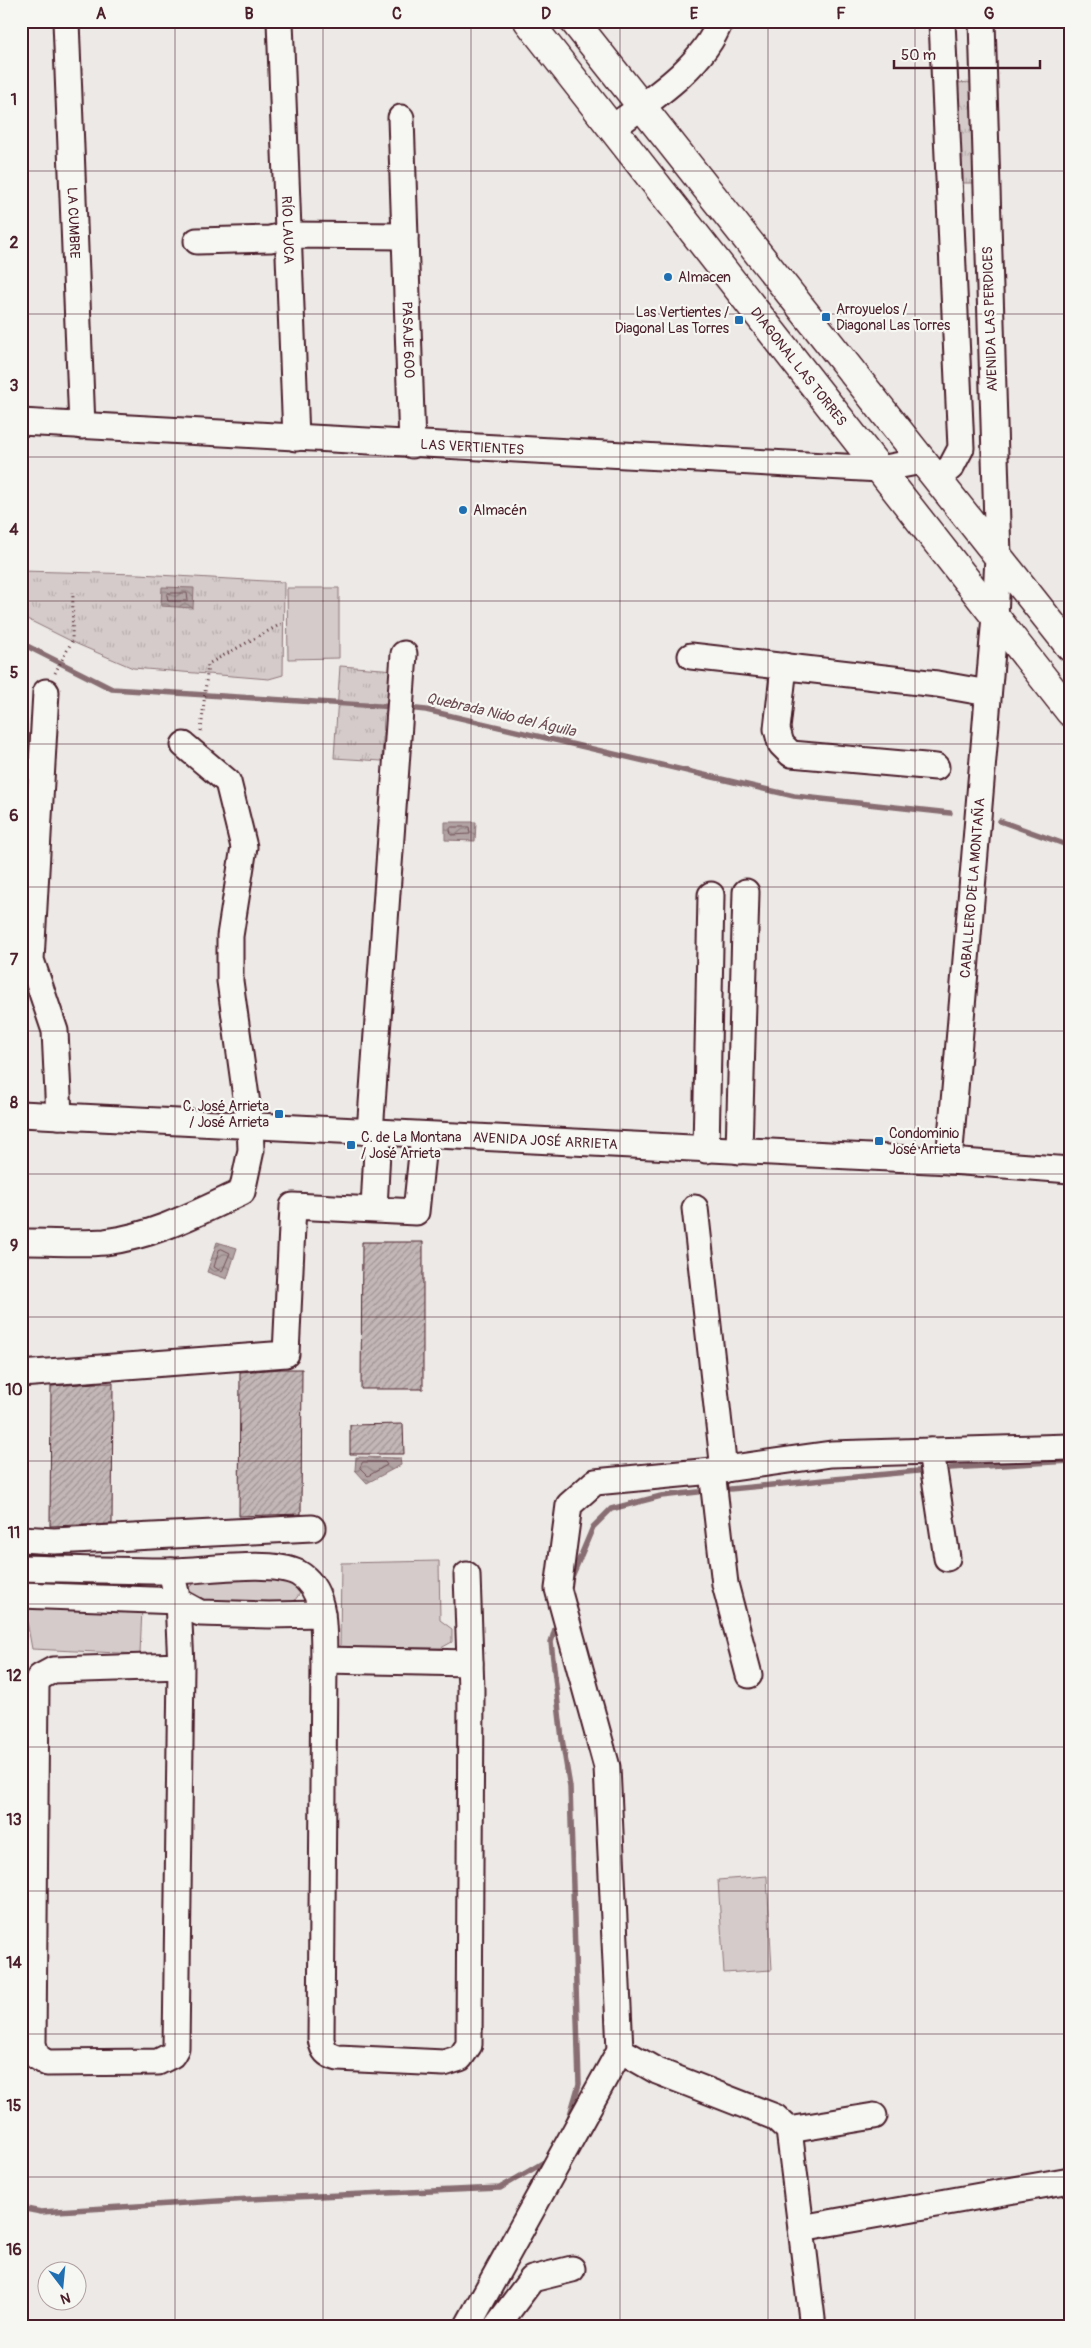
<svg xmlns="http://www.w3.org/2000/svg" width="1091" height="2348" font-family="Pangolin,sans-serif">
<defs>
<pattern id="park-tufts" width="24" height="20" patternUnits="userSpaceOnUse" patternTransform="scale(1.25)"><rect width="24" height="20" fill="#d4cbca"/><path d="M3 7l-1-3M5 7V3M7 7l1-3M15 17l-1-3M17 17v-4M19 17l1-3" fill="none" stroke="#b8aeae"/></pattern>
<pattern id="water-waves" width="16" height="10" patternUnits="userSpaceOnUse" patternTransform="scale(1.25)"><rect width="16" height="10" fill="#b1a2a3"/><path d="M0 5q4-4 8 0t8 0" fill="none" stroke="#928385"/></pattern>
<pattern id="building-hatch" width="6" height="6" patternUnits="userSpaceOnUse" patternTransform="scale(1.25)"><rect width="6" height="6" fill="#c4b7b7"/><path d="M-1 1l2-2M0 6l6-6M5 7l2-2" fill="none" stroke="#a19495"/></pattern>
</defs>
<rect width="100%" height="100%" fill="#ece9e6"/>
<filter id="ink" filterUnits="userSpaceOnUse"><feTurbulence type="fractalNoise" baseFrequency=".02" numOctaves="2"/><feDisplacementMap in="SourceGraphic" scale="10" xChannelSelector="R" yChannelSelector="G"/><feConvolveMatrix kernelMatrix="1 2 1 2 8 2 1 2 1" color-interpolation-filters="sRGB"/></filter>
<g filter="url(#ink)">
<g fill="#d4cbca" stroke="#8f757a">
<polygon points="287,588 339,588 339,658 288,659"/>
<polygon points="439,1561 440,1620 452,1629 452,1642 441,1648 340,1647 341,1563"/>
<polygon points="293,1577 300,1593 290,1607 194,1603 187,1589 198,1580"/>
<polygon points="24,1605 142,1608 140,1654 32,1649"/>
<polygon points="767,1876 772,1970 724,1973 718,1880"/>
</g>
<g fill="url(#park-tufts)" stroke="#8f757a">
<polygon points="973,82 976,183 958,183 955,83"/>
<polygon points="21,571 139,574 284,582 283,675 269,679 133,668 77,644 21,616"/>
<polygon points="340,666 396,670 394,688 384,716 382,761 334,758"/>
</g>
<g fill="url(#water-waves)" stroke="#886e73">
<polygon points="162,587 194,588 193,608 161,606"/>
<polygon points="445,822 476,822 475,841 445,840"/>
<polygon points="217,1242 237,1248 227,1279 207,1272"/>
<polygon points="356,1457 400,1458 401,1465 367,1483 355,1470"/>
</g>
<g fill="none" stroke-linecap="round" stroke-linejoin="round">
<g stroke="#73535b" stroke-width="1">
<polygon points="169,593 187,593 188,601 168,601 167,595"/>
<polygon points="452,827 469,827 470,834 451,835 450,829"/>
<polygon points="222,1249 230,1253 222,1272 214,1267 219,1250"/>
<polygon points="363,1462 385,1462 387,1465 368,1476 360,1468"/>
</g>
<g stroke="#886e73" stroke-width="5.5">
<polyline points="21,643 112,689 395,707"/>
<polyline points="407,708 426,710 794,796 950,813"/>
<polyline points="1000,821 1070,846"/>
<polyline points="950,1468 1070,1461"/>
<polyline points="730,1489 918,1471"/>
<polyline points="571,1579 593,1527 611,1509 661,1496 698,1492"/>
<polyline points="555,1629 551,1642 562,1739 570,1787 579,2084 568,2122"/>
<polyline points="21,2208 41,2212 250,2199 500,2188 548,2160"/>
</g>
</g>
<g fill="url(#building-hatch)" stroke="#4a1f2b">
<polygon points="362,1242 423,1242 423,1389 361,1389"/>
<polygon points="281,1369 302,1369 301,1514 239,1516 240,1372"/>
<polygon points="95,1383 113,1383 112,1524 50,1526 51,1386"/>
<polygon points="403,1424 404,1454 350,1454 350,1425"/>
</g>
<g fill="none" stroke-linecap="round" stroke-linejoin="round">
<defs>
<g id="minor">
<path id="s1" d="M66 21 82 426"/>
<path id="s2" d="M280 21 296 438"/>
<path id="s3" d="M401 118 412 445"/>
<path d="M612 128C649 101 704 66 720 21"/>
<polyline points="197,241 270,239 288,235 405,236"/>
<path id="s4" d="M21 422 880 469 922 461"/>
<polyline points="937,479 951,467 961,448 942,21"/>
<polyline points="691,656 937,684 988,693"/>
<polyline points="784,666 777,729 781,744 791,754 936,767"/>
<polyline points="46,692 31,960 55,1031 59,1116"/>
<path id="s5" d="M21 1114 949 1161 1070 1170"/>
<polyline points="370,1132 404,654"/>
<polyline points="706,1150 711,895"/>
<polyline points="739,1151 746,892"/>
<path id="s6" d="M949 1161 995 616 998 557 982 21"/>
<polyline points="374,1208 378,1132"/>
<polyline points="695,1208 724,1470"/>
<path d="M28 1242C54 1242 80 1244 105 1242 154 1236 199 1212 242 1192L251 1150 250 1126 230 981V936L244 847 228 782 184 745"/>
<polyline points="21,1374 286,1354 293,1206 416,1212 424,1135"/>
<polyline points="931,1451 947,1558"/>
<polyline points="712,1471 725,1584 749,1675"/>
<polyline points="21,1539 54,1541 312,1528"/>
<path d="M21 1568C71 1569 120 1571 170 1571 203 1571 270 1559 298 1573 328 1590 323 1633 324 1660L321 2039C323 2051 327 2055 338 2058L444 2063 460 2058 469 2045 471 1690 467 1575"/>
<polyline points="171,1571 178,1601 181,1666 176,2048 172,2055 158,2062 47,2063 37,2057 33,2044 36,1684 40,1677 53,1670 181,1666"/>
<polyline points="21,1595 178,1601 200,1613 269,1615 322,1614"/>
<polyline points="324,1660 470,1663"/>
<polyline points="620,2050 657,2071 775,2117 789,2130 801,2228 1070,2180"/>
<polyline points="789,2130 874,2116"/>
<polyline points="801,2228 813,2327"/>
<polyline points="467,2327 620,2050 607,1767 558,1589 569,1505 595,1482 712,1471 831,1454 1070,1447"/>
<polyline points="496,2327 532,2279 572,2269"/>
</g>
<g id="major">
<path id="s7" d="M528 21 1070 712"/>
<polyline points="574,21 1070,647"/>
</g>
</defs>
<use href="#minor" stroke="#4a1f2b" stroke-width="29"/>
<use href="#major" stroke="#4a1f2b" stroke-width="31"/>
<g stroke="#4a1f2b" stroke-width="3" stroke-dasharray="1 4" stroke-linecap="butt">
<polyline points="55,673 72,641 73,592"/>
<polyline points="201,731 208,664 281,624"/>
</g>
<use href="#minor" stroke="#f6f6f2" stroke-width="25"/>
<use href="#major" stroke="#f6f6f2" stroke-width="28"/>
</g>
</g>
<path fill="none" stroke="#4a1f2b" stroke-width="1" stroke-opacity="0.55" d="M175 21V2327M323 21V2327M471 21V2327M620 21V2327M768 21V2327M915 21V2327M21 171H1070M21 314H1070M21 457H1070M21 601H1070M21 744H1070M21 887H1070M21 1031H1070M21 1174H1070M21 1317H1070M21 1461H1070M21 1604H1070M21 1747H1070M21 1891H1070M21 2034H1070M21 2177H1070"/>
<g fill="#1f6fb2" stroke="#f6f6f2" stroke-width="2">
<circle cx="668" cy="277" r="5"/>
<rect x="821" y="312" width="10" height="10" rx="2.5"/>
<rect x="734" y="315" width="10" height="10" rx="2.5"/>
<circle cx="463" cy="510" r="5"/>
<rect x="274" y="1109" width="10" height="10" rx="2.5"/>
<rect x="874" y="1136" width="10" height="10" rx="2.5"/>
<rect x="346" y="1140" width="10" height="10" rx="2.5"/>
</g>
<g text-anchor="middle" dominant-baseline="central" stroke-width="4.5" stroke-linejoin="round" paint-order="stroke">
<g font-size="14" fill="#4a1f2b" stroke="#f6f6f2">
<text stroke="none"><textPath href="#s1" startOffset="202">LA CUMBRE</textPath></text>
<text stroke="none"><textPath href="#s2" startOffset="209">RÍO LAUCA</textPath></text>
<text transform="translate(990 319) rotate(-92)">AVENIDA LAS PERDICES</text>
<text stroke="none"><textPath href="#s3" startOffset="222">PASAJE 600</textPath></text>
<text stroke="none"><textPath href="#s7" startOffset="439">DIAGONAL LAS TORRES</textPath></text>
<text stroke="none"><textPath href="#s4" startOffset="452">LAS VERTIENTES</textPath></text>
<text stroke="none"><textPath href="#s6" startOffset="274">CABALLERO DE LA MONTAÑA</textPath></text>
<text stroke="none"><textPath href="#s5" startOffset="525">AVENIDA JOSÉ ARRIETA</textPath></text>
</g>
<g font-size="14" fill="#4a1f2b" stroke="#f6f6f2" text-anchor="start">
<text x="678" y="277">Almacen</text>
<text x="836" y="309">Arroyuelos /<tspan x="836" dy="16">Diagonal Las Torres</tspan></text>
<text x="729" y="312" text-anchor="end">Las Vertientes /<tspan x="729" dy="16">Diagonal Las Torres</tspan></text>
<text x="473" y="510">Almacén</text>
<text x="269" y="1106" text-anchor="end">C. José Arrieta<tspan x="269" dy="16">/ José Arrieta</tspan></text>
<text x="889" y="1133">Condominio<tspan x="889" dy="16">José Arrieta</tspan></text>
<text x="361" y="1137">C. de La Montana<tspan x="361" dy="16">/ José Arrieta</tspan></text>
</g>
<g font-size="15" font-style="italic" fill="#6e4d55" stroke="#f6f6f2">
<text transform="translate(501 715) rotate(13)">Quebrada Nido del Águila</text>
</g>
</g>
<rect width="1091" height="2348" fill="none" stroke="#f6f6f2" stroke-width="55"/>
<g transform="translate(62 2286) rotate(164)"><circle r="24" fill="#f6f6f2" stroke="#b1a0a2"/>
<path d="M0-4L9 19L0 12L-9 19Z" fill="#1f6fb2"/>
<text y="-8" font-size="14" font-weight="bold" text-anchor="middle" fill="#4a1f2b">N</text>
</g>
<path d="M894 60v8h146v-8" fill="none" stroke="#4a1f2b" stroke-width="2.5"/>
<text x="901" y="60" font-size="15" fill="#4a1f2b" stroke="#f6f6f2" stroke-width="4" paint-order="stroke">50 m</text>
<rect x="28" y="28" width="1036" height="2292" fill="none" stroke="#4a1f2b" stroke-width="2"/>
<g font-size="16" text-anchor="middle" font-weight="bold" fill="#4a1f2b">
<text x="101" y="19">A</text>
<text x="249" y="19">B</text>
<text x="397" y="19">C</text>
<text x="546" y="19">D</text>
<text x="694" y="19">E</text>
<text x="841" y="19">F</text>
<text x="989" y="19">G</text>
<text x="14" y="105">1</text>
<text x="14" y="248">2</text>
<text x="14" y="391">3</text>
<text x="14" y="535">4</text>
<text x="14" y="678">5</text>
<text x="14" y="821">6</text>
<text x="14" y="965">7</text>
<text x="14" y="1108">8</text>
<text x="14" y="1251">9</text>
<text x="14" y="1395">10</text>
<text x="14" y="1538">11</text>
<text x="14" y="1681">12</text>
<text x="14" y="1825">13</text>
<text x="14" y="1968">14</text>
<text x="14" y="2111">15</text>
<text x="14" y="2255">16</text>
</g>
</svg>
